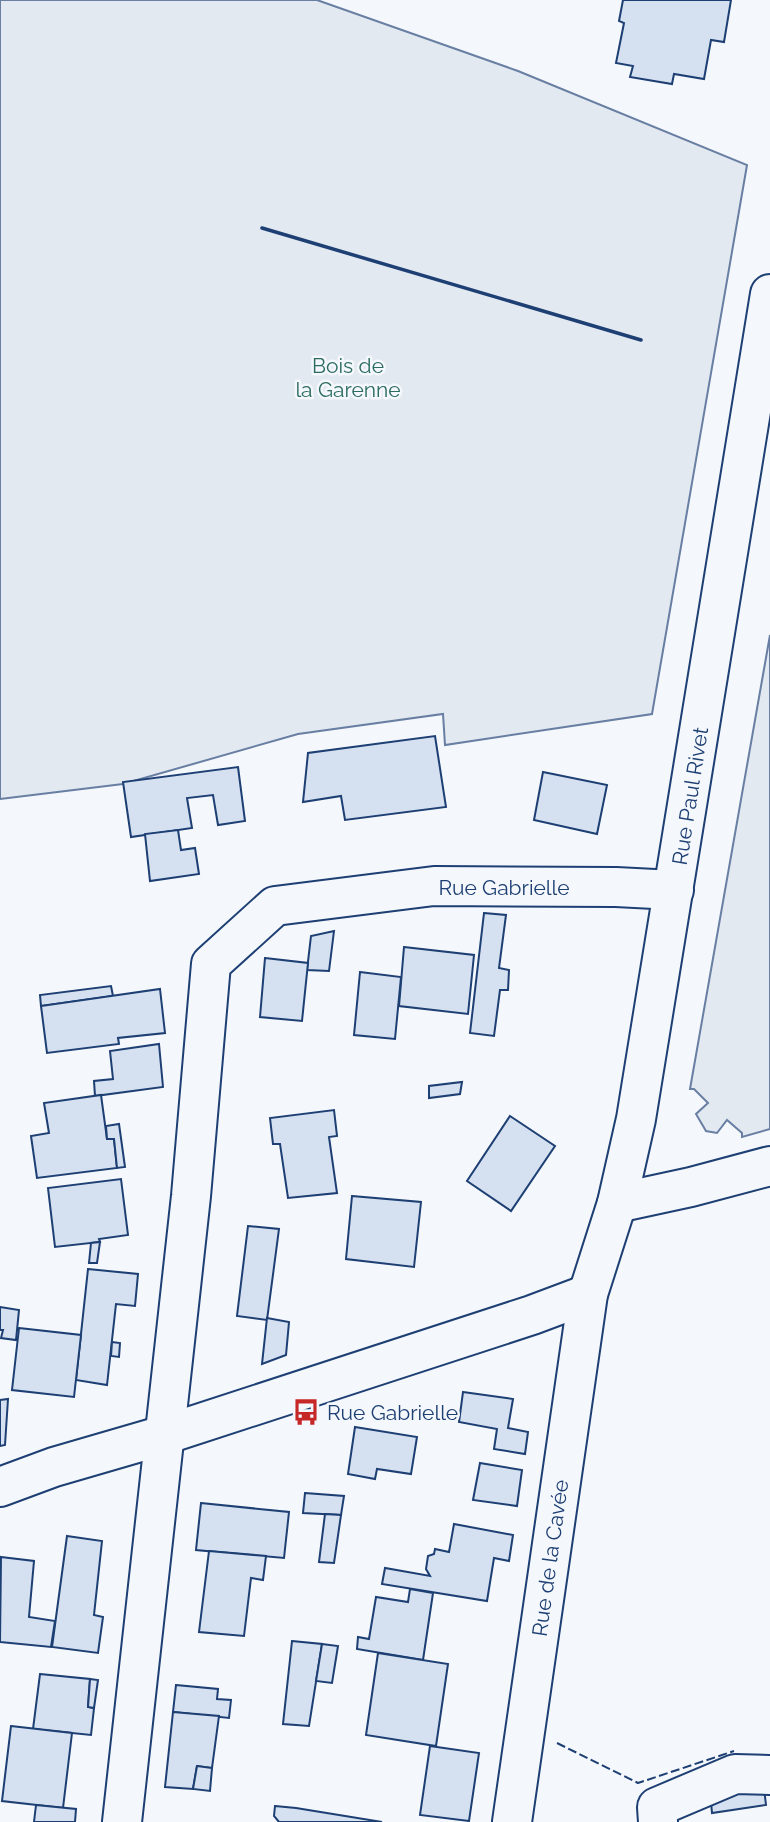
<svg xmlns="http://www.w3.org/2000/svg" width="770" height="1822" font-family="Raleway,sans-serif">
<rect width="100%" height="100%" fill="#f4f7fb"/>
<g fill="#e3e9f0" stroke="#687fa3" stroke-width="2">
<polygon points="0,0 317,0 518,71 747,165 652,714 445,745 443,714 298,734 123,784 0,799"/>
<polygon points="770,635 770,1129 742,1137 742,1133 727,1120 717,1133 706,1131 696,1114 708,1103 694,1089 690,1089"/>
</g>
<g fill="#d5e0f0" stroke="#1d3f73" stroke-width="2">
<polygon points="623,0 731,0 724,42 711,40 704,79 674,74 672,84 630,77 633,66 616,63 624,23 619,21"/>
<polygon points="435,736 446,807 345,820 341,796 303,802 308,753"/>
<polygon points="238,767 245,821 218,825 213,795 187,798 192,828 131,837 123,782"/>
<polygon points="543,772 607,785 597,834 534,820"/>
<polygon points="178,830 181,850 195,848 199,874 150,881 145,834"/>
<polygon points="484,913 506,915 499,968 509,970 508,990 500,990 494,1036 470,1033"/>
<polygon points="334,931 329,971 307,970 311,936"/>
<polygon points="404,947 474,955 468,1014 399,1006"/>
<polygon points="265,958 308,963 302,1021 260,1017"/>
<polygon points="360,972 401,977 395,1039 354,1035"/>
<polygon points="111,986 113,996 41,1006 40,995"/>
<polygon points="160,989 165,1033 118,1038 119,1044 47,1053 41,1006"/>
<polygon points="159,1044 163,1087 95,1096 94,1081 113,1079 110,1051"/>
<polygon points="462,1082 460,1094 429,1098 429,1086"/>
<polygon points="101,1095 107,1139 114,1139 117,1168 37,1178 31,1136 49,1133 44,1103"/>
<polygon points="334,1110 337,1136 329,1137 337,1193 288,1198 280,1144 273,1144 270,1118"/>
<polygon points="510,1116 555,1146 511,1211 467,1181"/>
<polygon points="119,1124 125,1167 117,1168 114,1139 107,1139 106,1126"/>
<polygon points="121,1179 128,1235 99,1239 100,1242 55,1247 48,1188"/>
<polygon points="352,1196 421,1202 414,1267 346,1259"/>
<polygon points="248,1226 279,1229 267,1320 237,1316"/>
<polygon points="100,1242 97,1263 89,1263 91,1243"/>
<polygon points="88,1269 138,1274 135,1306 116,1304 107,1385 76,1380"/>
<polygon points="0,1307 19,1310 16,1340 1,1338 3,1330 0,1330"/>
<polygon points="267,1318 289,1322 286,1355 262,1364"/>
<polygon points="19,1328 81,1335 74,1397 12,1390"/>
<polygon points="112,1342 120,1343 119,1357 111,1356"/>
<polygon points="463,1392 513,1399 508,1428 528,1432 525,1454 494,1449 497,1429 459,1422"/>
<polygon points="8,1399 5,1445 0,1446 0,1400"/>
<polygon points="355,1427 417,1437 411,1474 377,1469 375,1479 348,1474"/>
<polygon points="480,1463 522,1470 517,1506 473,1500"/>
<polygon points="305,1493 344,1496 341,1515 303,1513"/>
<polygon points="201,1503 289,1512 284,1558 196,1550"/>
<polygon points="325,1514 341,1515 334,1563 319,1562"/>
<polygon points="454,1524 513,1535 509,1561 494,1558 487,1601 382,1584 385,1568 430,1576 426,1569 428,1556 434,1554 435,1549 449,1552"/>
<polygon points="67,1536 102,1541 94,1615 103,1617 98,1653 52,1647"/>
<polygon points="209,1551 266,1556 263,1580 251,1578 244,1636 199,1632"/>
<polygon points="1,1557 34,1561 29,1617 55,1621 51,1647 0,1642"/>
<polygon points="410,1589 433,1593 423,1660 357,1649 358,1637 369,1639 376,1597 408,1602"/>
<polygon points="292,1641 322,1644 309,1726 283,1724"/>
<polygon points="322,1644 338,1646 332,1683 316,1681"/>
<polygon points="378,1653 448,1664 436,1746 366,1735"/>
<polygon points="40,1674 90,1679 88,1707 94,1708 91,1735 33,1729"/>
<polygon points="90,1679 98,1680 94,1708 88,1707"/>
<polygon points="176,1685 218,1689 217,1699 231,1700 229,1718 173,1712"/>
<polygon points="173,1712 219,1716 212,1768 197,1766 193,1789 165,1787"/>
<polygon points="11,1726 72,1733 63,1808 2,1801"/>
<polygon points="430,1746 479,1753 469,1821 420,1815"/>
<polygon points="197,1766 212,1768 210,1791 193,1789"/>
<polygon points="763,1780 766,1805 712,1813 710,1791"/>
<polygon points="36,1805 76,1809 75,1822 34,1822"/>
<polygon points="275,1806 296,1808 382,1822 279,1822 274,1816"/>
</g>
<g fill="none" stroke-linecap="round" stroke-linejoin="round">
<defs>
<g id="minor">
<polyline points="617,1203 691,1187 770,1166"/>
<polyline points="0,1487 54,1467 164,1435 532,1315 588,1294"/>
<polyline points="122,1822 191,1196 211,964 275,906 434,886 616,887 674,890"/>
<polyline points="512,1822 588,1294 617,1203 636,1119 770,294"/>
<polyline points="658,1822 657,1807 735,1774 770,1775"/>
</g>
</defs>
<use href="#minor" stroke="#1d3f73" stroke-width="42"/>
<use href="#minor" stroke="#f4f7fb" stroke-width="38"/>
<polyline stroke="#1d3f73" stroke-width="2" stroke-dasharray="9 3.5" stroke-linecap="butt" points="557,1743 638,1783 734,1751"/>
<polyline stroke="#1d3f73" stroke-width="3.5" points="262,228 641,340"/>
</g>
<defs>
<symbol id="bus-bare" viewBox="-9 -9 18 18"><path d="M-5-6H5V4H4V6H2V4H-2V6H-4V4H-5ZM-3.5-4V0h7V-4ZM-3.5 1.2v1.5H-2V1.2ZM2 1.2v1.5H3.5V1.2Z" fill="#c62828" stroke="#f4f7fb" stroke-width="2.5" paint-order="stroke"/></symbol>
</defs>
<g fill-rule="evenodd">
<use href="#bus-bare" x="287" y="1393" width="38" height="38"/>
</g>
<g text-anchor="middle" dominant-baseline="central" stroke-width="5" stroke-linejoin="round" paint-order="stroke">
<g font-size="21" fill="#2c6c60" stroke="#f4f7fb">
<text x="348" y="365">Bois de<tspan x="348" dy="24">la Garenne</tspan></text>
</g>
<g font-size="21" fill="#1d3f73" stroke="#f4f7fb">
<text transform="translate(690 796) rotate(-81)">Rue Paul Rivet</text>
<text x="504" y="887">Rue Gabrielle</text>
<text transform="translate(550 1558) rotate(-82)">Rue de la Cavée</text>
</g>
<g font-size="21" fill="#1d3f73" stroke="#f4f7fb" text-anchor="start">
<text x="327" y="1412">Rue Gabrielle</text>
</g>
</g>
</svg>
